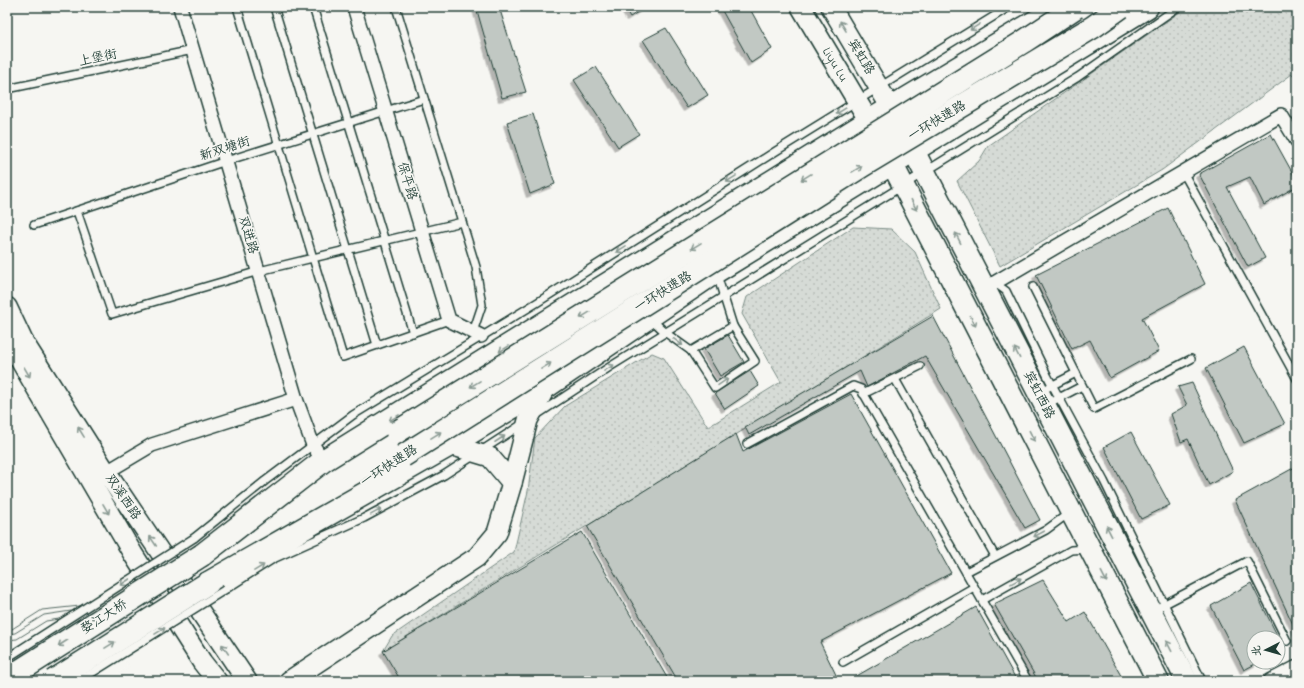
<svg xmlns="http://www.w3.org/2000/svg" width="1304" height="688" font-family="'Indie Flower','LXGW WenKai TC',sans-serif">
<defs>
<pattern id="green-dots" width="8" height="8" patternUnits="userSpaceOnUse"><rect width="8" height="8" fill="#d6dbd6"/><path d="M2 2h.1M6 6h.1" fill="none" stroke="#b7bdb8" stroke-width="1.8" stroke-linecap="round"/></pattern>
<filter id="shadow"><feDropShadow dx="-3.5" dy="3.5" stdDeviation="0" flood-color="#0004"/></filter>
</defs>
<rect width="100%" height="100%" fill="#f6f6f2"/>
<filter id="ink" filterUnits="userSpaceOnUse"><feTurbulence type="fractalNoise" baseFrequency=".025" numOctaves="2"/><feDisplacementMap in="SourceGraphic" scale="8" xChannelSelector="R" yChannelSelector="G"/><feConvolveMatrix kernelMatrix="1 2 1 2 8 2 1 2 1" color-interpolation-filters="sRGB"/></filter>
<g filter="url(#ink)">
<g fill="url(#green-dots)" stroke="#7a8c85">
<polygon points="1187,7 1297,7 1297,81 1292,74 1162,170 1000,266 957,181 979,161 988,146"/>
<polygon points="853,227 891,229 915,252 941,309 383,651 392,636 514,552 528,491 535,438 565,406 652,353 664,358 708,427 781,382 742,314 747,297"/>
</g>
<polygon fill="#f6f6f2" points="80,599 83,600 129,667 107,681 7,681 7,646"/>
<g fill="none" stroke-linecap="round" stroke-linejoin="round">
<g stroke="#576c65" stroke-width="1">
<polyline points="7,629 12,629 42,610 80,606"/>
<polyline points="7,634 15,633 44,615 71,611"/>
<polyline points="7,640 17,639 46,621 59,619"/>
</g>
</g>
<g fill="#c1c8c3" stroke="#1f3d34" filter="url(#shadow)">
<polygon points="476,7 499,7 526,92 502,98"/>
<polygon points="624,7 646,7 630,17"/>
<polygon points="720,7 749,7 772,49 751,63"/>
<polygon points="666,28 708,95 687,108 643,40"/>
<polygon points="596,67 639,134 618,147 574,80"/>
<polygon points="533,114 555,184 530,194 507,122"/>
<polygon points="1271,134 1297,181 1297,186 1264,205 1250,177 1227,187 1265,258 1248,267 1199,174"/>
<polygon points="1168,208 1205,284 1142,318 1159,351 1110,378 1090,340 1072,349 1036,275"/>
<polygon points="933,316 1040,520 1025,528 925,356 867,387 860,371 749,435 745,427"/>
<polygon points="728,335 744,362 720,376 704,349"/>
<polygon points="1244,347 1285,424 1244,443 1206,368"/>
<polygon points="750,371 759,386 725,409 715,393"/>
<polygon points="1192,383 1233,471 1209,485 1188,439 1181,442 1171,414 1187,405 1178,387"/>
<polygon points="851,394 951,573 820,642 839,681 678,681 587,526 736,434 743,452"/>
<polygon points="1131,432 1170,505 1141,519 1104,447"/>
<polygon points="1297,466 1297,633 1235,500"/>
<polygon points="582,532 669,681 401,681 383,651"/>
<polygon points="1043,580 1069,622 1085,612 1124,681 1038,681 994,604"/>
<polygon points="1251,583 1284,649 1278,652 1278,638 1254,638 1254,662 1259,662 1244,670 1211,606"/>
<polygon points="976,607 1017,681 848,681"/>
</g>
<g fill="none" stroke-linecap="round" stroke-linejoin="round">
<defs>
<g id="lane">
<polyline points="237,7 343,357 449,320"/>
<polyline points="274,7 377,345"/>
<polyline points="313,7 413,333"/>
<polyline points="396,7 476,267 482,305 473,332"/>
<polyline points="7,89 193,50"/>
<polyline points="1183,172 1297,379"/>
<polyline points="77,211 112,314 259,271 462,222"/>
<polyline points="34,225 226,161 424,99"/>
<polyline points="995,283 1006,291 1048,377 1104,481 1202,681"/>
<polyline points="1033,287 1094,409 1191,359"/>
<polyline points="651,319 666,333 691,351 733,326 717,275"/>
<polyline points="691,351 715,388 755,361 733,326"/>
<polyline points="895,379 995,556"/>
<polyline points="1049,387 1076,373"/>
<polyline points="863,394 920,366"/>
<polyline points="1055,400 1082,386"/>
<polyline points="538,414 608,368 1078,77 1178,7"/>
<polyline points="747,444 853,386 861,389 1028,681"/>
<polyline points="194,538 265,481 353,415 538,302 776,151 1009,7"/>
<polyline points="966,572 1046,530 1069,513"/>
<polyline points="226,589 273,559 364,518 444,475 524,423"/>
<polyline points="982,600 1071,550 1089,549"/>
<polyline points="1161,606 1247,561 1287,641"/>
<polyline points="843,662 974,587"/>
</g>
<g id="street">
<polyline points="180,7 296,399 313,445 323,461"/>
<polyline points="354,7 449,320 481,336"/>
<polyline points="984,289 1281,115 1297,141"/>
<polyline points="100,476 152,445 296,399"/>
<polyline points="1270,681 1297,667"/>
</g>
<g id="secondary">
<path id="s1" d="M801 7 869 121"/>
<polyline points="831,7 891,108"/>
<polyline points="7,307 23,341 106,472 247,681"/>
<polyline points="7,338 133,554 202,662 217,681"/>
<polyline points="450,445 490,457 512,483 528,420 546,387"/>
<polyline points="289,681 477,557 497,533 512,483"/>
</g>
<g id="primary">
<polyline points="905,134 1187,681"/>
<polyline points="884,148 1158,681"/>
</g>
<g id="highway">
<polyline points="202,555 323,461 869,121 1053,11"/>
<polyline points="208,583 450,445 546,387 717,271 1147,7"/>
</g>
</defs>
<use href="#lane" stroke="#1f3d34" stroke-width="10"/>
<use href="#street" stroke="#1f3d34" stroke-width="16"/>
<use href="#secondary" stroke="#1f3d34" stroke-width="22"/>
<use href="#primary" stroke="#1f3d34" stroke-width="24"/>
<use href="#highway" stroke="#1f3d34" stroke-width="25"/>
<use href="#lane" stroke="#f6f6f2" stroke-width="7"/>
<use href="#street" stroke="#f6f6f2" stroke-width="13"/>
<use href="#secondary" stroke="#f6f6f2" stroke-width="19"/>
<use href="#primary" stroke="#f6f6f2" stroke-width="21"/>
<use href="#highway" stroke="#f6f6f2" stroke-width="22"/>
<defs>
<g id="lane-bridge">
<polyline points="7,658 194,538"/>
<polyline points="79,681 226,589"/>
</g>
<g id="highway-bridge">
<polyline points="397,432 1023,42 1076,7"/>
<polyline points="403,456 862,166 1093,27 1121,7"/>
<polyline points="7,679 202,555"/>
<polyline points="53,681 208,583"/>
</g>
</defs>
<use href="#lane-bridge" stroke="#1f3d34" stroke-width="10" stroke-linecap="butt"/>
<use href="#highway-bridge" stroke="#1f3d34" stroke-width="25" stroke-linecap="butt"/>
<use href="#lane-bridge" stroke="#f6f6f2" stroke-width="7"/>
<use href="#highway-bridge" stroke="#f6f6f2" stroke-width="22"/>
</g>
<defs><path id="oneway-shaft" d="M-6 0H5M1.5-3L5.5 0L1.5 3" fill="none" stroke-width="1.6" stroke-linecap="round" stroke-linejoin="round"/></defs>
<g stroke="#8a9a93">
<use href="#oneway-shaft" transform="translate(843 26) rotate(-121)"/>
<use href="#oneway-shaft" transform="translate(975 27) rotate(148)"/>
<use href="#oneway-shaft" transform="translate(841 111) rotate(148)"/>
<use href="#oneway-shaft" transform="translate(857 169) rotate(-32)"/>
<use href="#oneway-shaft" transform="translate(806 177) rotate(148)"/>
<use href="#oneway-shaft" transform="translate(731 179) rotate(148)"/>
<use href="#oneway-shaft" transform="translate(914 205) rotate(63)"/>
<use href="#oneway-shaft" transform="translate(958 238) rotate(-117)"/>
<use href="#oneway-shaft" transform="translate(696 246) rotate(148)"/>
<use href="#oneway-shaft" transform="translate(621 249) rotate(148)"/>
<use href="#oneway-shaft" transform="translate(585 315) rotate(148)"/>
<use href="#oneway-shaft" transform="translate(973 321) rotate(63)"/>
<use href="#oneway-shaft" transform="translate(678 342) rotate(36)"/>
<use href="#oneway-shaft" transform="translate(504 349) rotate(148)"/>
<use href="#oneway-shaft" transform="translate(1017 353) rotate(-117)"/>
<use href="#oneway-shaft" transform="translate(546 366) rotate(-32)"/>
<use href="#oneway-shaft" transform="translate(609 368) rotate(-32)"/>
<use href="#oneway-shaft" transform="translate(27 372) rotate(60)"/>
<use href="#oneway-shaft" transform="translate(723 382) rotate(-34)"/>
<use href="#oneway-shaft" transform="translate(475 384) rotate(148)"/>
<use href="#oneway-shaft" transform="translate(394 418) rotate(148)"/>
<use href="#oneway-shaft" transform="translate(81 432) rotate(-122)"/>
<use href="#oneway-shaft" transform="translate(436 435) rotate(-32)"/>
<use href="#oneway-shaft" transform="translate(1032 436) rotate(63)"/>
<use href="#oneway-shaft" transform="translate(500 439) rotate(-33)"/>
<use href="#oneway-shaft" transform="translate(106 509) rotate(60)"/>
<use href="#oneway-shaft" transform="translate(376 512) rotate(-29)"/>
<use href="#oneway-shaft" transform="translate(1109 531) rotate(-117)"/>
<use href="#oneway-shaft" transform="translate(1039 534) rotate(152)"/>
<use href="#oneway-shaft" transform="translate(153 541) rotate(-124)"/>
<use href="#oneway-shaft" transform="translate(259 568) rotate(-32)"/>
<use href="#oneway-shaft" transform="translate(1104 577) rotate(63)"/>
<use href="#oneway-shaft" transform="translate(1016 581) rotate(-29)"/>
<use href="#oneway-shaft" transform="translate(125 582) rotate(147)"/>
<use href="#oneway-shaft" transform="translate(160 631) rotate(-32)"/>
<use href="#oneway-shaft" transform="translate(63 643) rotate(147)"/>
<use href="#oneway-shaft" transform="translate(110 645) rotate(-32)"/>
<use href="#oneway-shaft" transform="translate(1169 646) rotate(-117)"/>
<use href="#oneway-shaft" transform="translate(225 649) rotate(-124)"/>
</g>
</g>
<g text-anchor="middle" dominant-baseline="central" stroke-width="3.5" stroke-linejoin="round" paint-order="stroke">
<g font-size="13" fill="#1f3d34" stroke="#f6f6f2">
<text transform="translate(861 57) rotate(59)">宾虹路</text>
<text transform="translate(98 58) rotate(-12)">上堡街</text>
<text stroke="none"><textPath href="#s1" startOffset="67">Liyu Lu</textPath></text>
<text transform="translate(937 121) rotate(-31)">一环快速路</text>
<text transform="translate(225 149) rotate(-18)">新双塘街</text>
<text transform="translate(407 181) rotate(73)">保平路</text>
<text transform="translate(248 235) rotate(73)">双进路</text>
<text transform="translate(663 292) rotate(-32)">一环快速路</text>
<text transform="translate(1039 395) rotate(63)">宾虹西路</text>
<text transform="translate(389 466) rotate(-33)">一环快速路</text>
<text transform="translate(123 497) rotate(56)">双溪西路</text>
<text transform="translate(104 617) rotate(-33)">婺江大桥</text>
</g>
</g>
<rect width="1304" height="688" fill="none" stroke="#f6f6f2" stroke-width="24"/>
<rect x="12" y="12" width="1280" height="664" fill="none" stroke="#1f3d34" stroke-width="1.5" filter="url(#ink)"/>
<g transform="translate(1266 650) rotate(264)"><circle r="19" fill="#f6f6f2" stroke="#a0aca6"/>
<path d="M0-3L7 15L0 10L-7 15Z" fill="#1f3d34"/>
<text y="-6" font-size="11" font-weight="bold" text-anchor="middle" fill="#1f3d34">北</text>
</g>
</svg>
